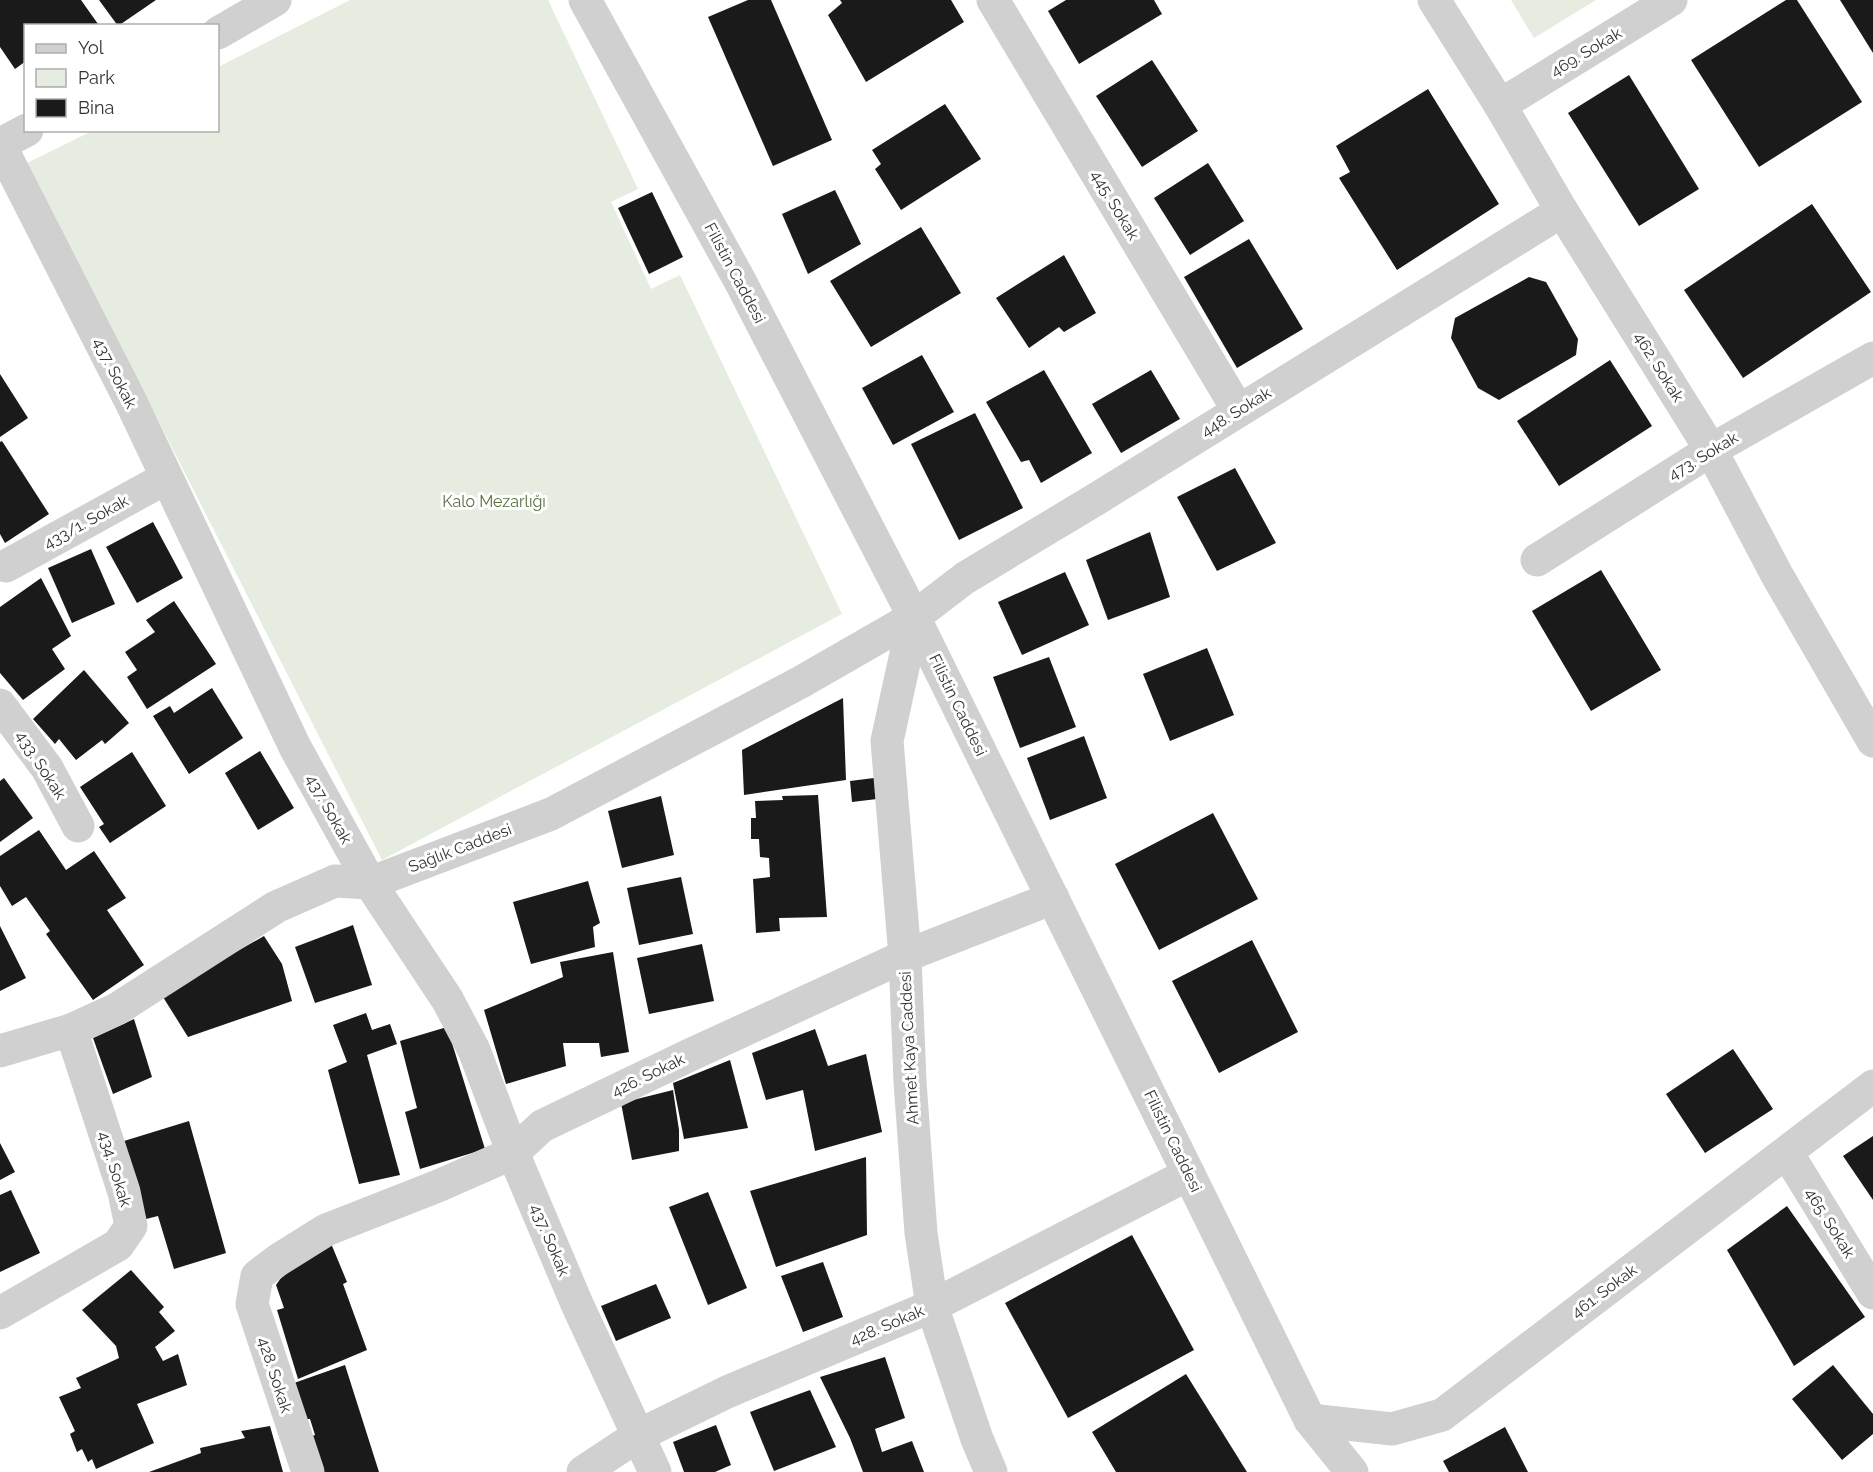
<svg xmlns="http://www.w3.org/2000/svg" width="1873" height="1472" font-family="Raleway,sans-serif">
<rect width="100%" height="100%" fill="#fff"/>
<g fill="#e6ecdf">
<polygon points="350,0 548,0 638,189 611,202 651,289 680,275 842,614 382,860 27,163 92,131 218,130 218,67"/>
<polygon points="1511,0 1596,0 1534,38"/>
</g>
<g fill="#1a1a1a">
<polygon points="0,0 81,0 98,24 95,26 26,26 26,61 15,69 0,47"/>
<polygon points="99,0 156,0 118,26"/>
<polygon points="748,0 771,0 832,140 773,166 708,17"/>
<polygon points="840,0 951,0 964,22 866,82 828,15 842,3"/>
<polygon points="1066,0 1154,0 1162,14 1079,64 1048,11"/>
<polygon points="1786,0 1797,0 1862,102 1759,167 1691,60"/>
<polygon points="1840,0 1873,0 1873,53"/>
<polygon points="1152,60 1198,131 1142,167 1096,96"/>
<polygon points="1629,75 1699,189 1639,226 1568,113"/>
<polygon points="1428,89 1499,204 1397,270 1339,178 1350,172 1336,146"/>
<polygon points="945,104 981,159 901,210 875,169 881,164 872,150"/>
<polygon points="1208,163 1244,221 1190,255 1154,198"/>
<polygon points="835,190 861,244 808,274 782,214"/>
<polygon points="652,192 683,257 649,274 618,208"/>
<polygon points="1812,204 1871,292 1743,378 1684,290"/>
<polygon points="921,227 961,293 871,347 830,281"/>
<polygon points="1249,239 1303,329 1237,368 1184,277"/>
<polygon points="1064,255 1096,313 1064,332 1059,327 1029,348 996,298"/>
<polygon points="1529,277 1546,282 1578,339 1576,355 1499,400 1478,388 1451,338 1455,318"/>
<polygon points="922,355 954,412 893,445 862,388"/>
<polygon points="1610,360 1652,426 1559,486 1517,421"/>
<polygon points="1044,370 1092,453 1041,483 1029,460 1021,462 986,402"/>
<polygon points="1151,370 1180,419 1121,453 1092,404"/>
<polygon points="0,374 28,418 0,437"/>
<polygon points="975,413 1023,508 959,540 911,444"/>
<polygon points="2,441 49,514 5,543 0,534 0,442"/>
<polygon points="1235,468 1276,543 1217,571 1177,497"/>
<polygon points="153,522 183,578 137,603 106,547"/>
<polygon points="1150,532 1170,597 1108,620 1086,560"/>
<polygon points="91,549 115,604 72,623 48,568"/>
<polygon points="1601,570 1661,670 1591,711 1532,611"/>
<polygon points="1065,572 1089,625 1022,655 998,602"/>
<polygon points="41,578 71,636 52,649 65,669 23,700 0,673 0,607"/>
<polygon points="174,601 216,664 147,709 127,677 137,670 125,652 155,632 146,620"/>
<polygon points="1207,648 1234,715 1170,741 1143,674"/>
<polygon points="1049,657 1076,727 1020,748 993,677"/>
<polygon points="84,670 129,723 105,744 102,740 76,760 59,739 55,744 33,719"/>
<polygon points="212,688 243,738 189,774 153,716 170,706 174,713"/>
<polygon points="843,698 846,780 744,795 742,750"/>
<polygon points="1084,736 1107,798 1050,820 1027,758"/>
<polygon points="260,751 294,808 258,830 225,773"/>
<polygon points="132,752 166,806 110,843 99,827 104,824 80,787"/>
<polygon points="4,778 33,818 0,842 0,781"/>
<polygon points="874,778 877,799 852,802 850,781"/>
<polygon points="818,795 827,917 779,918 780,931 756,933 753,879 770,877 769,858 760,857 759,839 751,839 751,818 756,818 755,801 783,800 782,796"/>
<polygon points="661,796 674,855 622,868 608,811"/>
<polygon points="1213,813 1258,899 1159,950 1115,864"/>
<polygon points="39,830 66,870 94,851 126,898 107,910 144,965 93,1000 46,934 50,931 26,897 12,906 0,886 0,856"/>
<polygon points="681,877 693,934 639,945 627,888"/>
<polygon points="588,881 600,923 593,927 595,947 531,964 513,902"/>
<polygon points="353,925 372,985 315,1003 295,947"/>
<polygon points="0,926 26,978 0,991"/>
<polygon points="264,936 282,964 292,1001 188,1037 163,997 204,970"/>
<polygon points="1252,940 1298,1032 1219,1073 1172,981"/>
<polygon points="702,944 714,1001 649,1014 637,958"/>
<polygon points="613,952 629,1052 601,1057 599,1043 563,1043 566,1066 506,1084 484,1010 563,977 560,962"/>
<polygon points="366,1013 372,1030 390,1024 397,1044 367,1055 400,1175 359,1184 328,1070 347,1062 333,1025"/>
<polygon points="134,1019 152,1077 113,1094 93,1038"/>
<polygon points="447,1027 485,1149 420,1169 405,1112 417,1108 400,1041"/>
<polygon points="815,1029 828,1066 866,1054 882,1132 815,1151 803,1090 766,1100 752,1053"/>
<polygon points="1733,1049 1773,1109 1705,1153 1666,1094"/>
<polygon points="730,1060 748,1128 684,1139 673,1083"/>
<polygon points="673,1090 679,1130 679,1151 632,1160 621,1103"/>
<polygon points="189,1121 226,1253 174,1269 158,1216 146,1219 124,1141"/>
<polygon points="1873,1136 1873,1200 1843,1156"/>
<polygon points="0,1143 15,1172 0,1180"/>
<polygon points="866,1157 867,1235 776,1267 750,1191"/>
<polygon points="11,1190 40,1253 0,1272 0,1195"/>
<polygon points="708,1192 747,1288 708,1305 669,1207"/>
<polygon points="1787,1206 1865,1317 1794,1366 1727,1250"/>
<polygon points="1132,1235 1194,1350 1068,1418 1005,1303"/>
<polygon points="330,1241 347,1282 343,1284 367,1350 298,1379 277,1310 284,1308 276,1285 288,1268"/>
<polygon points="823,1262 843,1317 803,1332 781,1276"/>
<polygon points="131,1270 164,1307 159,1312 175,1331 155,1347 163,1361 178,1354 187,1385 137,1404 154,1443 96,1469 92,1459 88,1462 82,1449 77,1452 70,1434 75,1431 59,1397 81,1388 76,1378 119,1358 116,1346 82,1310"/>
<polygon points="656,1284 671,1318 616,1341 601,1306"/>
<polygon points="885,1357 905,1418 875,1429 882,1452 912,1441 924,1472 863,1472 850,1438 820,1377"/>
<polygon points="345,1365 379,1472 322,1472 312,1436 315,1435 310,1419 306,1419 294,1383"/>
<polygon points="1833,1365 1873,1414 1873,1434 1842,1460 1792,1399"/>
<polygon points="1186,1374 1247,1472 1116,1472 1092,1432"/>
<polygon points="810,1390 836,1447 774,1471 750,1412"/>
<polygon points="716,1425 731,1465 715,1472 684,1472 673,1442"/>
<polygon points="270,1426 283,1472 149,1472 201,1453 200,1448 245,1438 241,1431"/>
<polygon points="1505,1427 1528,1472 1449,1472 1443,1461"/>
</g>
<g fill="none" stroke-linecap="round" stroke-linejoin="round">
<g stroke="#d0d0d0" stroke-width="33">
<polyline points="585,0 740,281 914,617 1310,1420 1352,1472"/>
<polyline points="993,0 1238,410"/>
<polyline points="1434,0 1500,105 1562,211 1711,450 1777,575 1873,741"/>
<polyline points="218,33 275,0"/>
<polyline points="1500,105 1671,0"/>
<polyline points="0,144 27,130"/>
<polyline points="0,145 131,402 295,747 370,883 447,999 474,1050 513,1153 577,1304 655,1472"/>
<polyline points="1537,560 1711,450 1873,358"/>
<polyline points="6,566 166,478"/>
<polyline points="914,617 887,741 905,956 910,1082 921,1233 932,1306 977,1439 991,1472"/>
<polyline points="0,705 47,768 78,826"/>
<polyline points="0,1051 71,1030 117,1009 276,907 335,881 370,883 551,814 801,682 914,617 965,578 1098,498 1562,211"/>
<polyline points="1787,1153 1873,1293"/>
<polyline points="0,1313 118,1245 131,1226 124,1192 71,1030"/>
<polyline points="1310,1420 1392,1429 1442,1415 1873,1086"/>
<polyline points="308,1472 252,1304 257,1276 278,1260 326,1230 438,1186 513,1153 542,1126 692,1054 905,956 1053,898"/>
<polyline points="583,1472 639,1435 727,1392 932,1306 1189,1174"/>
</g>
</g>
<g text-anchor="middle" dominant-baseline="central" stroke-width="6" stroke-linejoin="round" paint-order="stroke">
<g font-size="16" fill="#333" stroke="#fff">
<text transform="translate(1586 52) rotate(-31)">469. Sokak</text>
<text transform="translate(1115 205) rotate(59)">445. Sokak</text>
<text transform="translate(735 273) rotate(62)">Filistin Caddesi</text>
<text transform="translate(1659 367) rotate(58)">462. Sokak</text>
<text transform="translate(115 373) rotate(63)">437. Sokak</text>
<text transform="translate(1236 412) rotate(-32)">448. Sokak</text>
<text transform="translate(1703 456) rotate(-31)">473. Sokak</text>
<text transform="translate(86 522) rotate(-29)">433/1. Sokak</text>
<text transform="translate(958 705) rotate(64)">Filistin Caddesi</text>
<text transform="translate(41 765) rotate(57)">433. Sokak</text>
<text transform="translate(329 809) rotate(61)">437. Sokak</text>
<text transform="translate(460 848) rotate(-21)">Sağlık Caddesi</text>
<text transform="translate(909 1048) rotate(-93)">Ahmet Kaya Caddesi</text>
<text transform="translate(648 1075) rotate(-26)">426. Sokak</text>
<text transform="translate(1173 1141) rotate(64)">Filistin Caddesi</text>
<text transform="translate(115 1169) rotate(73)">434. Sokak</text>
<text transform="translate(1830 1223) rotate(58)">465. Sokak</text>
<text transform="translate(550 1240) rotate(67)">437. Sokak</text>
<text transform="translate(1604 1291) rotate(-37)">461. Sokak</text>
<text transform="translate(887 1325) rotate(-23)">428. Sokak</text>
<text transform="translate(275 1375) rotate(72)">428. Sokak</text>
</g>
<g font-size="16" fill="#56703f" stroke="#fff">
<text x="494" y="501">Kalo Mezarlığı</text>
</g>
</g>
<rect x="24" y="24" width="195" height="108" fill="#ffffff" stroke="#adadad" stroke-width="1.5"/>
<rect x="36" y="44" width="30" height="9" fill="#d0d0d0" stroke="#adadad" stroke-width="1.5"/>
<text x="78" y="54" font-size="18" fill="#333333">Yol</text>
<rect x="36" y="69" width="30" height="18" fill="#e6ecdf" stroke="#adadad" stroke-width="1.5"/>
<text x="78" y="84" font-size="18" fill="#333333">Park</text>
<rect x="36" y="99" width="30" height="18" fill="#1a1a1a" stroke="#adadad" stroke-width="1.5"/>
<text x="78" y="114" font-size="18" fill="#333333">Bina</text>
</svg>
